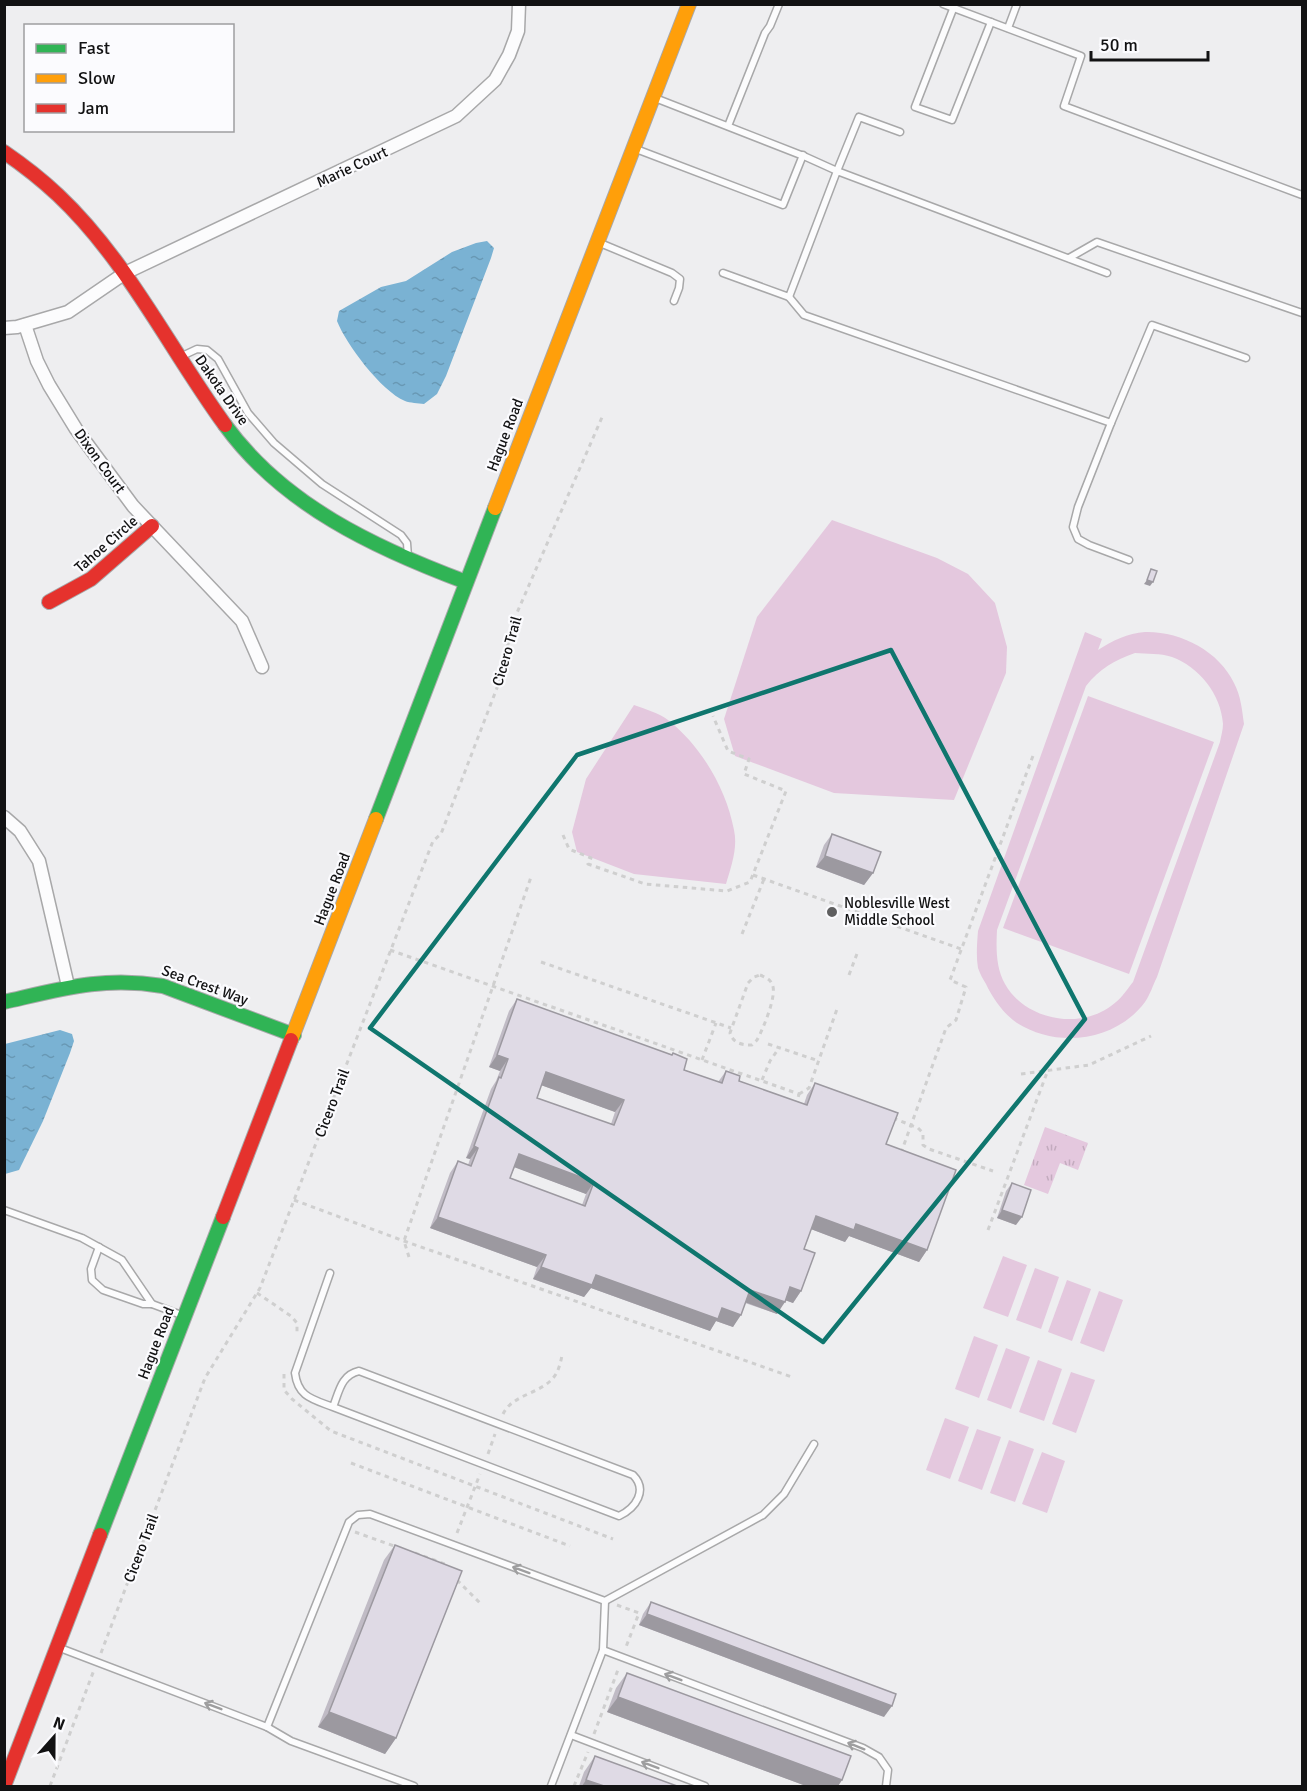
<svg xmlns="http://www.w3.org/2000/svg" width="1307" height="1791" font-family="Signika,sans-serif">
<defs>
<pattern id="grass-tufts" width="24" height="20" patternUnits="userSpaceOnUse" patternTransform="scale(1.5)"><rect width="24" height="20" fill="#e4c8de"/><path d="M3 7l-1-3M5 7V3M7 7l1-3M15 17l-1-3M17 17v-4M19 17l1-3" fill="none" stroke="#c3abbe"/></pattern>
<pattern id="water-ripples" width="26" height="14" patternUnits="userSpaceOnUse" patternTransform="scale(1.5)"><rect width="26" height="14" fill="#7ab2d3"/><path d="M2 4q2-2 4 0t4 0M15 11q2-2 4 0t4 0" fill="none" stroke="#6898b4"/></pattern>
</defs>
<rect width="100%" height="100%" fill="#eeeef0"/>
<polygon fill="url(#grass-tufts)" points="1045,1127 1088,1143 1078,1170 1060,1163 1048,1194 1024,1185"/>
<g fill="#e4c8de" fill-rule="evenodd">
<polygon points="832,520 937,558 968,574 995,603 1007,647 1006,673 954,800 834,793 735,756 724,719 757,617"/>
<path d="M1085 632 1102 639 1098 650C1112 641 1128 633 1145 632 1180 631 1219 651 1234 683 1241 696 1242 710 1244 724L1157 977C1153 985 1150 995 1145 1002 1116 1041 1058 1049 1017 1023 1004 1014 993 999 986 984 983 979 980 974 978 968 976 956 977 944 978 931ZM1135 653C1147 654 1160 653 1172 657 1199 667 1221 694 1223 724 1223 730 1221 736 1220 742L1133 982C1126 991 1120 1000 1111 1006 1079 1030 1025 1020 1005 984 996 968 996 949 997 930L1086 686C1099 669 1115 660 1135 653Z"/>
<polygon points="1088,696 1214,742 1129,974 1003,928"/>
<path d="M634 705C645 709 659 713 668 720 701 746 726 788 734 830 738 848 731 867 726 884L634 874 577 852 572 832 586 779Z"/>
<polygon points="1003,1256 1027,1265 1008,1317 983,1308"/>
<polygon points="1035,1268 1059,1277 1041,1329 1016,1320"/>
<polygon points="1067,1280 1091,1289 1072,1341 1048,1332"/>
<polygon points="1099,1291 1123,1300 1104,1352 1080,1343"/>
<polygon points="974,1336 998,1345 979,1398 955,1389"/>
<polygon points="1006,1348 1030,1357 1011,1409 987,1400"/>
<polygon points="1038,1360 1062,1369 1044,1421 1019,1412"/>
<polygon points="1071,1372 1095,1380 1076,1433 1052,1424"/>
<polygon points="945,1418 969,1427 950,1479 926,1470"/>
<polygon points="977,1429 1001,1437 982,1490 958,1481"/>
<polygon points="1009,1440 1034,1449 1015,1502 990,1493"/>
<polygon points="1042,1452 1065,1461 1047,1513 1022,1504"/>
</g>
<g fill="url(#water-ripples)">
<path d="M487 241 494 248 491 258 446 376 437 394 424 404C418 403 410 403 405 401 381 391 346 344 337 321L339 311 381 287 406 281 452 252 476 243Z"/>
<polygon points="60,1030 72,1034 74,1041 70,1053 43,1121 19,1170 5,1174 5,1044"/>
</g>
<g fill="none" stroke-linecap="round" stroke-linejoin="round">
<defs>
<g id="lane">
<polyline points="943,4 1081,56 1064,106 1302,195"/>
<polyline points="955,4 915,107 952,120 991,22"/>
<polyline points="1008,28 1017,4"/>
<polyline points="655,98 806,157 837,171 859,117 900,132"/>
<polyline points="728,126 765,33 770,26 779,4"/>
<polyline points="636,149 783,205 803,155"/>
<polyline points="600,243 672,273 680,279 679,288 674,301"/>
<polyline points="1069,258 1097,242 1302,313"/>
<polyline points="723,273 789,297 837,171 1107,273"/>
<polyline points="789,297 804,315 1111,423 1152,325 1246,358"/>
<polyline points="180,357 197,349 207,350 218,359 248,413 274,443 322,484 401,535 407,543 408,557"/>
<polyline points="1111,423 1078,507 1073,527 1078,539 1089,545 1129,560"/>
<polyline points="4,1210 82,1238 122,1260 152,1304 184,1316"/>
<polyline points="99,1247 91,1269 92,1280 103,1290 143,1304 152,1304"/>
<path d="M330 1273 295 1373C298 1397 312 1399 333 1407L619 1516C636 1508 648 1490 633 1475L359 1371C341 1375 339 1392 333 1407"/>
<polyline points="60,1648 267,1727 291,1741 414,1786"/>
<polyline points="603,1650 863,1748 879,1757 888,1770 886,1786"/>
<polyline points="267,1727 349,1522 358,1515 370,1514 605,1601 763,1515 784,1494 814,1444"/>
<polyline points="571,1735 705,1786"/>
<polyline points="551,1786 603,1650 605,1601"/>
</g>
<g id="street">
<polyline points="25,325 37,361 49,385 76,429 133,506 242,621 262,667"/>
<polyline points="4,328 17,327 68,312 125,273 456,116 495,80 509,55 518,31 519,4"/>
<polyline points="4,817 20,831 39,861 68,986"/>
</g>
<g id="fast">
<path d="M225 425C283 505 375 548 466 582"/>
<polyline points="376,819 495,508"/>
<path d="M4 1002C61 989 103 976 163 986L294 1035"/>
<polyline points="100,1535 223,1217"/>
</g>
<g id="slow">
<polyline points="495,508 689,4"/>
<polyline points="291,1040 376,819"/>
</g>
<g id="jam">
<path d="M4 152C23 165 41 179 58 195 127 260 169 348 225 425"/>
<polyline points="49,602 91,579 152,526"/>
<polyline points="223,1217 291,1040"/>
<polyline points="4,1786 100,1535"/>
</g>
</defs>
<use href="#lane" stroke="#a8a8a9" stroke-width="9"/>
<use href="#street" stroke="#a8a8a9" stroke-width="15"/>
<use href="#fast" stroke="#a8a8a9" stroke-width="16"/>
<use href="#slow" stroke="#a8a8a9" stroke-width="16"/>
<use href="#jam" stroke="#a8a8a9" stroke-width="16"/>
<g stroke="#cfcfcf" stroke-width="3" stroke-dasharray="4.5 4.5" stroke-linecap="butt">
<polyline points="563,835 569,849 591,858 588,864 645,884 727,891 750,882 786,791 744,774 749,759 728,751 713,716"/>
<polyline points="753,875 961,949"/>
<polyline points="742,934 764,879"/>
<polyline points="390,950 799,1094 796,1105"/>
<polyline points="541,962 731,1028"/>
<path d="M760 975C765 977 770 979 772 984 778 994 763 1029 757 1040L752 1045C741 1045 733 1043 730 1033L748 983 754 977Z"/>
<polyline points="849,975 858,951"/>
<polyline points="768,1044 819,1061"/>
<polyline points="702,1060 716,1023"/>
<polyline points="1021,1074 1089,1065 1151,1036"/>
<polyline points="762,1080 770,1061 779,1048"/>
<polyline points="799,1094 809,1088 837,1009"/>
<polyline points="893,1118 918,1128 923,1133 923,1145 929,1149 993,1171"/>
<polyline points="901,1153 946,1028 956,1020 966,987 950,980 1034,753"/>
<polyline points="294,1200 404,1241 792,1377"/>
<polyline points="988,1230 1048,1070"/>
<polyline points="409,1257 404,1241 531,877"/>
<polyline points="257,1293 291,1316 297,1323 297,1334"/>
<polyline points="284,1374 284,1390 292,1399 331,1431 613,1539"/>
<path d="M503 1414C513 1393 544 1394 556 1374 559 1369 561 1361 562 1355"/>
<polyline points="488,1454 495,1434"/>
<polyline points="351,1463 570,1546"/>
<polyline points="355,1532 397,1547"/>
<polyline points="457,1533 480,1474"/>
<polyline points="415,1553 445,1564 445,1567"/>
<polyline points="457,1580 481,1604"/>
<polyline points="617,1605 639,1613 626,1647"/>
<polyline points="101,1653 205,1378 260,1288 433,841 441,834 500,680 513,622 603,415"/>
<polyline points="594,1734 619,1667"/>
<polyline points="50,1786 94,1670"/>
<polyline points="574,1786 588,1752"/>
</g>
<use href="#lane" stroke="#fcfcfd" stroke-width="6"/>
<use href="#street" stroke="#fcfcfd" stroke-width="12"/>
<use href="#fast" stroke="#30b455" stroke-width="14"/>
<use href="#slow" stroke="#ff9f0a" stroke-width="14"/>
<use href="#jam" stroke="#e5322d" stroke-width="14"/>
</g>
<g fill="#c0bbc5" fill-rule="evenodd">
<polygon points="832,834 873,873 864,885 816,867 824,845"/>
<path d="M517 999 672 1055 673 1053 684 1070 718 1082 726 1071 739 1081 804 1104 807 1095 815 1083 886 1144 927 1250 919 1262 849 1236 845 1242 811 1229 804 1249 801 1291 793 1303 785 1300 777 1314 745 1303 733 1327 716 1321 710 1331 591 1288 584 1297 533 1279 537 1267 430 1228 450 1173 458 1161 468 1165 470 1159 466 1158 491 1089 496 1081 500 1071 489 1067 509 1011ZM541 1085 615 1112 611 1124 537 1098ZM515 1167 586 1194 582 1205 510 1178Z"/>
<polygon points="1012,1183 1016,1225 997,1218 1006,1191"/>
<polygon points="395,1545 396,1738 385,1754 318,1727 384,1560"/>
<polygon points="651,1602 884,1717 639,1625 643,1614"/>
<polygon points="627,1673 842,1780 838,1786 806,1786 607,1712 616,1688"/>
<polygon points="595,1756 677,1786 579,1786 584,1772"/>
</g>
<g fill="#9c99a0">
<polygon points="1147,580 1153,582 1150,586 1144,584"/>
<polygon points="825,856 873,873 864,885 816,867"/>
<polygon points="497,1055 508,1059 500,1071 489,1067"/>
<polygon points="546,1072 624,1100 615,1112 538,1084"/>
<polygon points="474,1146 478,1148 470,1159 466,1158"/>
<polygon points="519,1154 594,1182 586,1194 511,1166"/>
<polygon points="1002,1210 1022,1217 1016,1225 997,1218"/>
<polygon points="816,1216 856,1224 927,1250 919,1262 849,1236 845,1242 808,1228"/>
<polygon points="438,1217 546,1255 537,1267 430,1228"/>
<polygon points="541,1267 596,1275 722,1308 741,1315 733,1327 716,1321 710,1331 591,1288 584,1297 533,1279"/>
<polygon points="790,1287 801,1291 793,1303 782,1299"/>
<polygon points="750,1290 785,1302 777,1314 742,1301"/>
<polygon points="647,1614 892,1706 884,1717 639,1625"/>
<polygon points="618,1697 842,1780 838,1786 806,1786 607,1712"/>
<polygon points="329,1712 396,1738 385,1754 318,1727"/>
<polygon points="586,1780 604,1786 582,1786"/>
</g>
<g fill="#dfdae5" stroke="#9c99a0" stroke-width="1.5" fill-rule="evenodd">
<polygon points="1151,569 1157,571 1153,582 1147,580"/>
<polygon points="832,834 881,852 873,873 825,856"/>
<path d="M517 999 672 1055 673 1053 687 1059 684 1070 722 1083 726 1071 740 1076 739 1081 807 1105 815 1083 898 1113 886 1144 956 1170 927 1250 856 1224 854 1230 816 1216 804 1249 815 1253 801 1291 790 1287 785 1302 750 1290 741 1315 722 1308 718 1319 596 1275 592 1285 541 1267 546 1255 438 1217 458 1161 471 1166 478 1148 474 1146 499 1077 501 1078 508 1059 497 1055ZM546 1072 624 1100 614 1125 537 1098ZM519 1154 594 1182 585 1206 510 1178Z"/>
<polygon points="1012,1183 1031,1190 1022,1217 1002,1210"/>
<polygon points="395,1545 462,1571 396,1738 329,1712"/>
<polygon points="651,1602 896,1694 892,1706 647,1614"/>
<polygon points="627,1673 851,1756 842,1780 618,1697"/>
<polygon points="595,1756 677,1786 604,1786 586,1780"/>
</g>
<defs><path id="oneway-shaft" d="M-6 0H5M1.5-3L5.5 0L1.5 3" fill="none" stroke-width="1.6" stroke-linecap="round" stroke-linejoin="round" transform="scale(1.5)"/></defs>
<g stroke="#9e9e9f">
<use href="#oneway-shaft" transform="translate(521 1570) rotate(-160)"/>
<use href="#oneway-shaft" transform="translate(673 1677) rotate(-159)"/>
<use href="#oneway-shaft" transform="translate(213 1706) rotate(-159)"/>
<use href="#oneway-shaft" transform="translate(856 1746) rotate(-158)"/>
<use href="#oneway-shaft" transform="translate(650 1765) rotate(-159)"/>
</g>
<path fill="none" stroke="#0f766e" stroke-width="4.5" stroke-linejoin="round" d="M891 650 1085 1019 823 1342 370 1028 577 755Z"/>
<circle fill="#5f5f60" stroke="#fbfbfe" stroke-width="2" cx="832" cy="912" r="6"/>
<g text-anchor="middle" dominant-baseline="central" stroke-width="4.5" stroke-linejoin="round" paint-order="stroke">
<g font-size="15" fill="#121213" stroke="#fbfbfe">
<text transform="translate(352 167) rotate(-25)">Marie Court</text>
<text transform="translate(222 390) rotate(55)">Dakota Drive</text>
<text transform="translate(505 435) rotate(-69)">Hague Road</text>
<text transform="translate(100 461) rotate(54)">Dixon Court</text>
<text transform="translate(106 544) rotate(-41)">Tahoe Circle</text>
<text transform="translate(507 651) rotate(-74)">Cicero Trail</text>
<text transform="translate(332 889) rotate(-69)">Hague Road</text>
<text transform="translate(205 985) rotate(20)">Sea Crest Way</text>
<text transform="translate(332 1103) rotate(-69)">Cicero Trail</text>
<text transform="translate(156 1343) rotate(-69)">Hague Road</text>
<text transform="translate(141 1548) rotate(-69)">Cicero Trail</text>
</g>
<g font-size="15" fill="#121213" stroke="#fbfbfe" text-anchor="start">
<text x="844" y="903">Noblesville West<tspan x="844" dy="17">Middle School</tspan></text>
</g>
</g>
<rect width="1307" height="1791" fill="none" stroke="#121213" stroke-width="12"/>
<rect x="24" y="24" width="210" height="108" fill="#fbfbfe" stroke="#9e9ea0" stroke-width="1.5"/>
<rect x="36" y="44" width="30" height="9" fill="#30b455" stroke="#9e9ea0" stroke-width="1.5"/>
<text x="78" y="54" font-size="18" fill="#121213">Fast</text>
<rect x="36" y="74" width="30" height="9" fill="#ff9f0a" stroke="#9e9ea0" stroke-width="1.5"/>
<text x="78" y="84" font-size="18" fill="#121213">Slow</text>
<rect x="36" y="104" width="30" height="9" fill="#e5322d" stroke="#9e9ea0" stroke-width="1.5"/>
<text x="78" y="114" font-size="18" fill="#121213">Jam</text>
<g transform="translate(54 1737) rotate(21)" stroke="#fbfbfe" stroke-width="4.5" paint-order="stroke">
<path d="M0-4.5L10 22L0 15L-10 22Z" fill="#121213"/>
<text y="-9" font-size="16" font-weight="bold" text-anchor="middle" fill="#121213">N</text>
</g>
<path d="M1091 51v9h117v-9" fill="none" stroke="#121213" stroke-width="3"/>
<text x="1100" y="51" font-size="18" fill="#121213" stroke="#fbfbfe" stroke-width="4.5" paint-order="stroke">50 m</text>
</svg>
